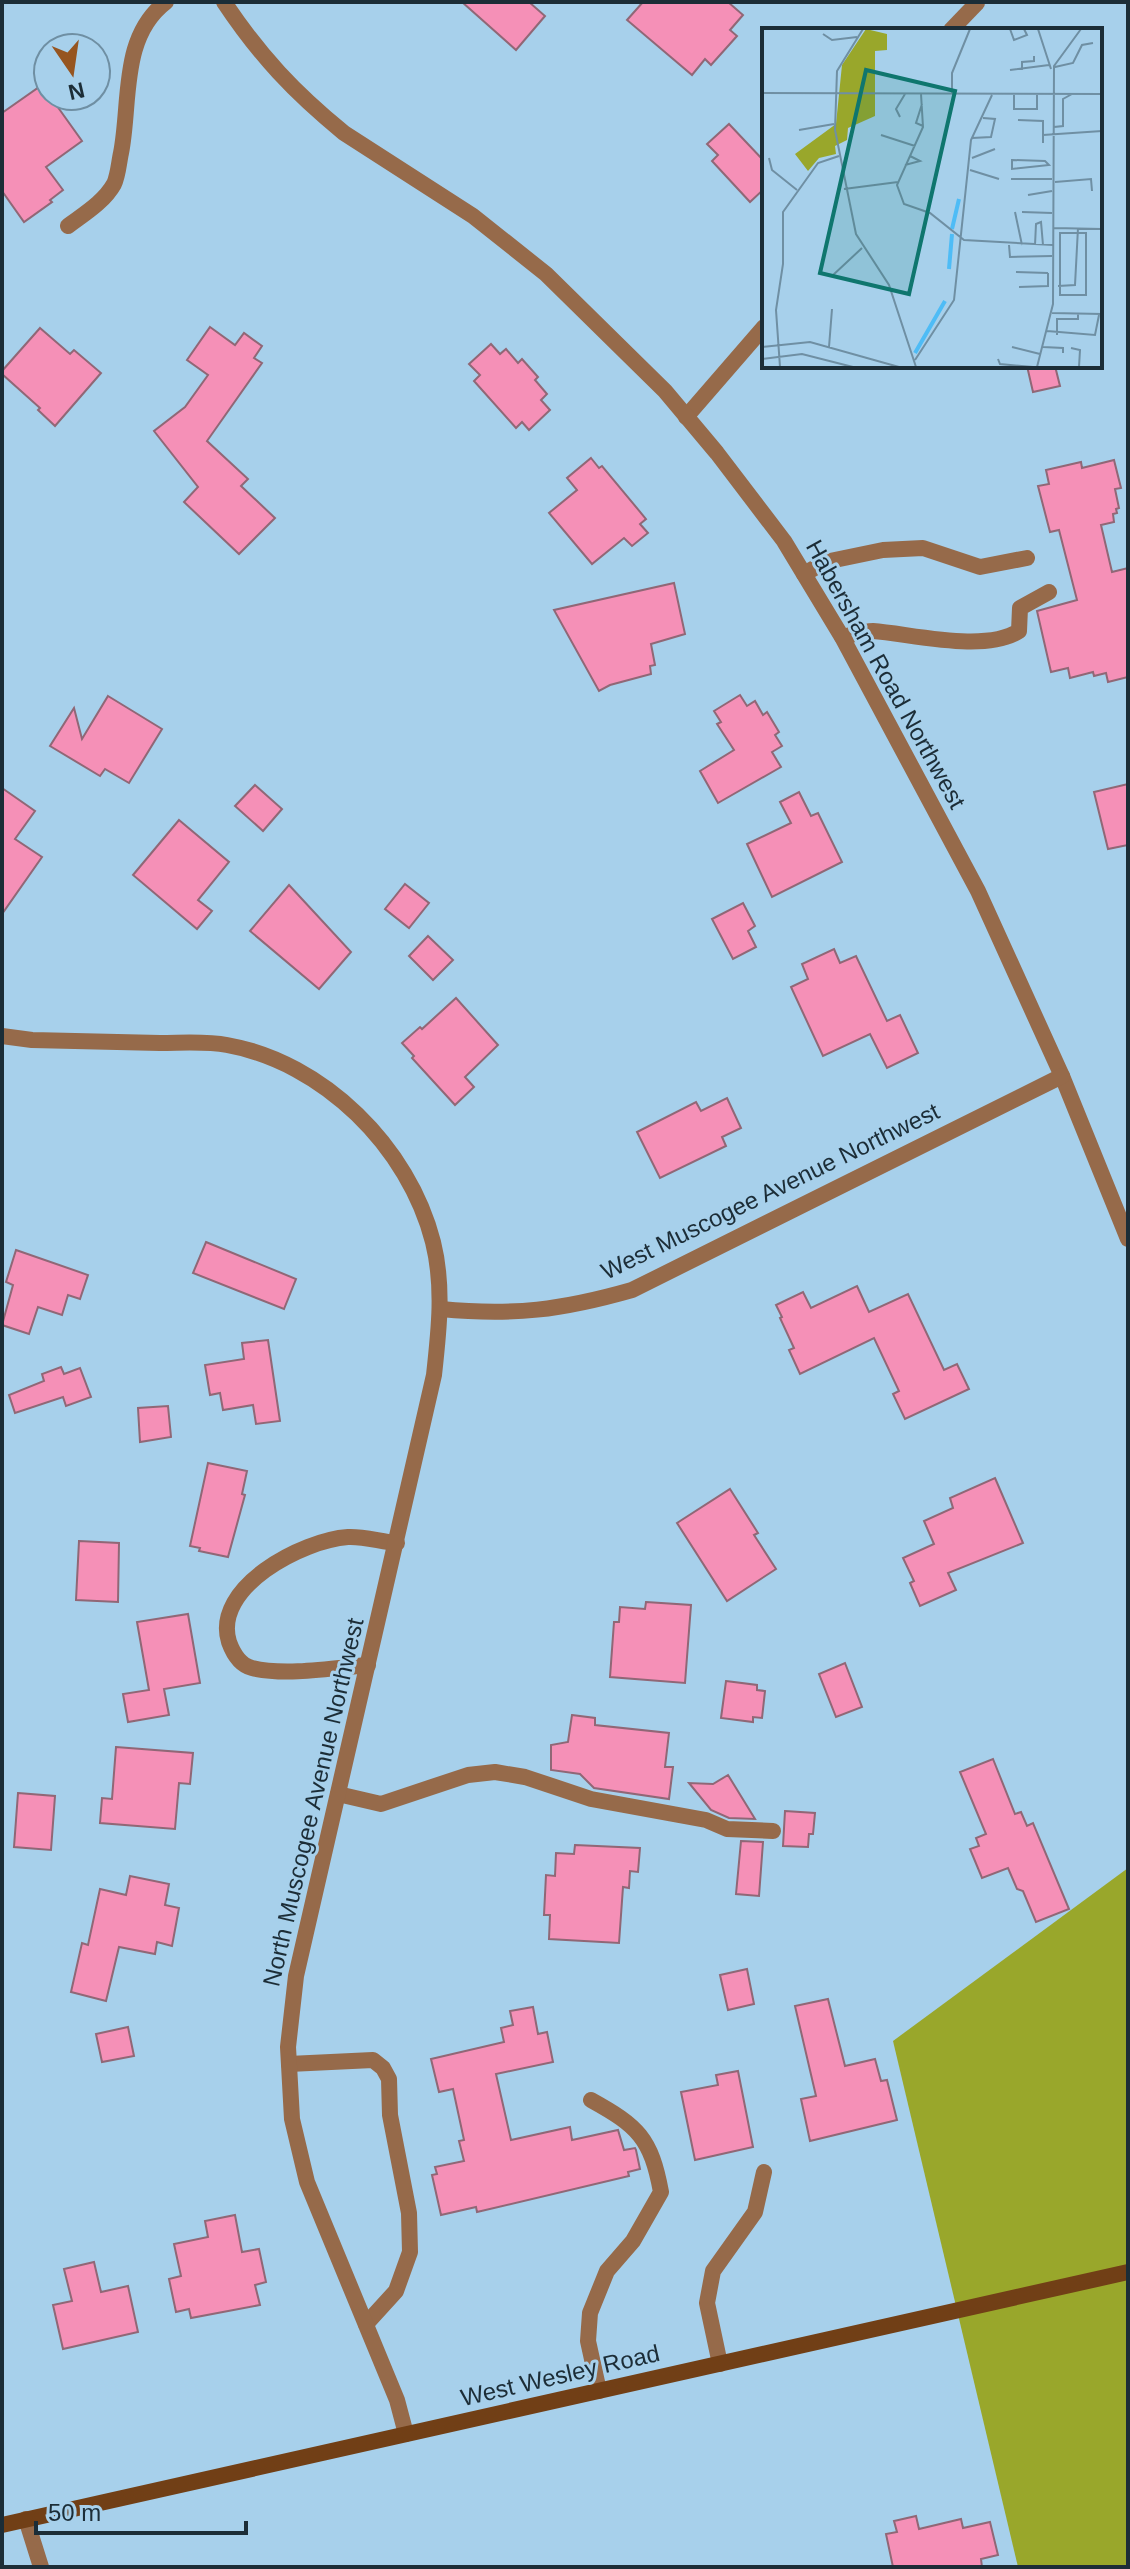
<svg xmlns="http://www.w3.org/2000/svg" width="1130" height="2569" font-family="Arial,sans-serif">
<rect width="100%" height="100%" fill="#a7d0eb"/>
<polygon fill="#99a72b" points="1128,1868 1128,2567 1018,2567 893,2041"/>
<g fill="#f590b7" stroke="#906776" stroke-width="2">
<polygon points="462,2 529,2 545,16 516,50"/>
<polygon points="643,2 728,2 743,15 730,30 737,36 711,65 705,59 692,75 627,20"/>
<polygon points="42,85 82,141 46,167 63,190 50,200 52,202 24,222 2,191 2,113"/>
<polygon points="729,124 764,161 764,189 750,202 712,161 718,155 707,144"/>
<polygon points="210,327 235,345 244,333 262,346 254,358 262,363 207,441 248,479 241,486 275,518 239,554 184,502 198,487 154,431 185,407 208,375 187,360"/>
<polygon points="40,328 70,354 74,350 101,373 55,426 38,410 40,408 2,374 2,371"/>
<polygon points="491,344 500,354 506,349 518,363 522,359 538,377 535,380 547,394 541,400 550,410 529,430 522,422 516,428 474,381 480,375 469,364"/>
<polygon points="1027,366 1055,366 1060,386 1033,392"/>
<polygon points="591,458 599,468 602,466 646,519 640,524 648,533 632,546 624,538 592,564 549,513 577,490 567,478"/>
<polygon points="1114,460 1121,488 1115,489 1119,508 1116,509 1117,513 1113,514 1114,522 1101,525 1112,572 1128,568 1128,677 1108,682 1106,673 1094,676 1093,672 1070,678 1068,668 1051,672 1037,611 1077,600 1059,530 1050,532 1038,486 1049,484 1046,470 1081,462 1082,468"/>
<polygon points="674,583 685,634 651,644 655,665 650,666 651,674 610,685 599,691 554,610"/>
<polygon points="740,695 747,706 755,701 763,715 767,712 779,732 775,735 782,746 772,752 781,767 718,803 700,771 734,750 717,724 721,722 714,711"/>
<polygon points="108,696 162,729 129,783 105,769 100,776 50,746 74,708 82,739"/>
<polygon points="1128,784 1128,845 1108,849 1094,792"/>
<polygon points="255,785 282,809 263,831 235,806"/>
<polygon points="2,788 35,811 15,839 42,857 2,914"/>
<polygon points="799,792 811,816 818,813 842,862 772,897 747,844 791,823 780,802"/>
<polygon points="179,820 229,862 198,900 212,911 197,929 133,875"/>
<polygon points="405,884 429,903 409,928 385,909"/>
<polygon points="289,885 351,952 319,989 250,931"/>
<polygon points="743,903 755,926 748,931 756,947 733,959 712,919"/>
<polygon points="428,936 453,960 433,980 409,956"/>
<polygon points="834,949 840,963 856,956 887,1021 900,1015 918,1053 887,1068 870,1034 823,1056 791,987 808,979 802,964"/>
<polygon points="456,998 498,1045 465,1077 474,1087 455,1105 412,1058 414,1056 402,1043 420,1027 422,1029"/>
<polygon points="727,1098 741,1128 722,1137 726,1146 660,1178 637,1132 696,1102 701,1111"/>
<polygon points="206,1242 296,1279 284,1309 193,1273"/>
<polygon points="16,1250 88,1275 80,1299 68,1295 62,1315 38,1307 29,1334 2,1325 13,1285 6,1282"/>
<polygon points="857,1286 869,1312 908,1294 944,1370 957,1364 969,1389 905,1419 893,1394 899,1391 874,1338 800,1374 789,1350 794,1348 780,1318 782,1317 776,1305 803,1292 811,1308"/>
<polygon points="268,1340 280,1421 256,1424 253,1405 223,1410 220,1393 210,1395 205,1365 244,1359 242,1343"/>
<polygon points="61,1367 64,1374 80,1368 91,1397 66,1406 63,1397 15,1413 9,1395 44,1381 42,1374"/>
<polygon points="168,1406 171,1437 140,1442 138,1408"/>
<polygon points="208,1463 247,1471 242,1494 245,1495 228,1557 199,1551 200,1548 190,1546"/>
<polygon points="995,1478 1023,1543 948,1573 956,1590 920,1606 910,1583 914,1581 903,1558 934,1544 924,1521 953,1508 950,1498"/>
<polygon points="730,1489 758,1533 754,1535 776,1569 727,1601 677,1523"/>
<polygon points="79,1541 119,1543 118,1602 76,1600"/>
<polygon points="646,1602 691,1605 685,1683 610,1677 614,1622 619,1622 620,1607 645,1609"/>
<polygon points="188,1614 200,1683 164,1689 169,1715 128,1722 123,1694 149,1690 137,1622"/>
<polygon points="845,1663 862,1707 836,1717 819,1674"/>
<polygon points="726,1681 757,1685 757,1690 765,1691 762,1718 753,1717 753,1722 721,1718"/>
<polygon points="572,1715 595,1718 595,1725 669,1733 665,1767 673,1767 669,1799 594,1788 580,1774 551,1770 551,1745 568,1742"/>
<polygon points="116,1747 193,1753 190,1784 179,1783 175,1829 100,1823 102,1798 112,1799"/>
<polygon points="993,1759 1015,1814 1021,1812 1027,1826 1033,1823 1069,1909 1036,1922 1023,1891 1017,1889 1008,1868 982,1878 970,1849 979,1846 976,1838 986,1834 960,1772"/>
<polygon points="728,1775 744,1801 755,1819 729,1818 711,1810 689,1783 713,1784"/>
<polygon points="18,1793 55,1796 51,1850 14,1847"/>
<polygon points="785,1811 815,1813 813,1834 809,1834 808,1847 783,1846"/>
<polygon points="741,1841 763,1842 759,1896 736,1894"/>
<polygon points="575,1845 640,1848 638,1872 630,1871 629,1888 623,1887 619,1943 549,1939 550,1915 544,1915 546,1875 555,1876 556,1853 574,1854"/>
<polygon points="130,1876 169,1884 165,1905 179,1908 172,1946 157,1942 155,1954 119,1947 106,2001 71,1992 82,1943 88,1945 100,1889 126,1895"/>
<polygon points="747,1969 754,2004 728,2010 720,1975"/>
<polygon points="828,1999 845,2066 875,2059 881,2081 887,2080 897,2120 810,2141 801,2099 816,2096 795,2006"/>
<polygon points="533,2007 538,2034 547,2032 553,2062 496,2074 511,2140 570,2127 572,2140 618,2130 624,2150 635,2148 636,2150 640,2169 628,2172 629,2176 477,2212 476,2207 441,2215 432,2175 437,2174 435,2167 464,2161 459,2141 464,2140 453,2089 439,2092 431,2059 504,2042 501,2028 513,2025 510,2011"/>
<polygon points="128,2027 134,2056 102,2062 96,2034"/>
<polygon points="738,2071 753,2147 695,2160 681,2092 718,2085 716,2075"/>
<polygon points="235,2215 242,2252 259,2249 266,2282 255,2285 260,2305 191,2318 189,2309 176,2312 169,2279 181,2276 174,2244 208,2237 205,2221"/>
<polygon points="94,2262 101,2292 128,2286 138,2332 63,2349 53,2305 72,2301 64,2269"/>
<polygon points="916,2516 919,2529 961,2519 963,2528 990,2522 998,2555 981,2559 982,2567 893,2567 886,2534 897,2532 894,2521"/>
</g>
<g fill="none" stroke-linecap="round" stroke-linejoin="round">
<g stroke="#966a4a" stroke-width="16">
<polyline points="951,30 977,3"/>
<path d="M68 226C84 214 104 202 114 184 118 176 119 162 121 153 131 102 120 37 166 2"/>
<polyline points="686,417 764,327"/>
<polyline points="804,574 825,562 883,550 923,548 980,567 1027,558"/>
<path d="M842 637C852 635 863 631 873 631 912 634 985 653 1019 631L1020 608 1049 592"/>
<path d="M368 1665C334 1668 285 1676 252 1668 240 1665 233 1653 229 1642 212 1587 303 1540 348 1537 363 1536 382 1542 397 1543"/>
<polyline points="338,1794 381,1804 468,1775 495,1772 525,1777 591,1799 706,1820 727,1829 773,1831"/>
<polyline points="289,2064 373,2060 383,2068 389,2079 390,2115 409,2213 410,2252 396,2291 366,2324"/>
<path d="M591 2100C638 2126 651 2138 661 2192L633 2241 607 2271 590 2313 588 2341 599 2391"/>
<polyline points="720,2364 707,2303 713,2271 755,2212 764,2172"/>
</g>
<g stroke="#966a4a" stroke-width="16">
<path d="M224 2C260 56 294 92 344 133L473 216 546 274 665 391 717 453 784 541 842 637 978 891 1062 1076 1128 1239"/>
<path d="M2 1036 32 1040C75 1041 117 1042 160 1043 182 1043 206 1041 227 1045 323 1062 409 1147 433 1242 444 1286 439 1330 434 1375L296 1976 288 2047 292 2119 307 2182 397 2400 406 2434"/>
<path d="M441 1309C513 1316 562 1310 632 1290L1062 1076"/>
<polyline points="26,2519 41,2567"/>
</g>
<polyline stroke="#713f16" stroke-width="16" points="2,2525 1128,2272"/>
</g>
<g text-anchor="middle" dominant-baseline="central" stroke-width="6" stroke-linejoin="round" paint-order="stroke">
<g font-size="24" fill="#1c2d37" stroke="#a7d0eb">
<text transform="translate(886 674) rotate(61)">Habersham Road Northwest</text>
<text transform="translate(770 1191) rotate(-26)">West Muscogee Avenue Northwest</text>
<text transform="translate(313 1802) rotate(-77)">North Muscogee Avenue Northwest</text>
<text transform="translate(560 2375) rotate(-13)">West Wesley Road</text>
</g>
</g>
<g transform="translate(762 28)">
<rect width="340" height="340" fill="#a7d0eb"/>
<path d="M104 1 125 6V22L113 23V88L86 100 85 112 73 118 74 126 57 130 46 143 33 126 74 96 80 37Z" fill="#99a72b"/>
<path fill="none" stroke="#4ebcf6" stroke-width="4" d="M190 201 197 171M187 241 190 206M153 325 183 273"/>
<path fill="none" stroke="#6f8fa3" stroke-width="2" d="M101 1 75 43 73 102 94 206 127 257 154 339M248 1 252 12 265 7 262 1M276 1 289 41M61 6 70 12 95 9M293 39 311 35 320 17 331 15M248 42 287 37M260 42V34L272 33V28M0 65 340 66M159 66 161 99 135 157 142 176 168 185 202 212 291 217M190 66V45L208 1M252 67V81H275V67M160 76 154 95 161 98M138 89 134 81 143 66M256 92 281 93V115M292 99 301 98V71L310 66M37 102 72 96M119 107 153 118M281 107 340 103M210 110 229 109 233 91 221 90M7 130 10 142 35 162M210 130 233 121M250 132 283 133 287 137 250 141ZM143 137 158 133 148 128M208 142 237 151M249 151H290M293 154 329 151 330 163M82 161 136 154M266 167 290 163M253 184 260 217M260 184 290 185M292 200 340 201M298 205H324V267H298ZM247 217 248 229 290 228M273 217 274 196 279 194 281 217M254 244 286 245M70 248 100 220M296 258 313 257 316 200M257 259 286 258V245M290 285 340 286M285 303 333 307 337 287M295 307V291H316V286M0 319 48 314 137 339M67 319 70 281M250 319 278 326M281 319 301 320V325M309 320 318 322 317 339M0 331 40 326 91 339M236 331 238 336 271 339M153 332 192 272 209 112 230 67M18 339 14 282 21 236V184L56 135 77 128M275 339 291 276 292 38 319 1"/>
<path fill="#0f766e" fill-opacity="0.15" stroke="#0f766e" stroke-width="4" d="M104 42 193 63 147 266 58 245Z"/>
<rect width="340" height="340" fill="none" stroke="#1c2d37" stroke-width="4"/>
</g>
<rect width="1130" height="2569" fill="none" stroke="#1c2d37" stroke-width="8"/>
<g transform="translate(72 72) rotate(167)"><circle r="38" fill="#a7d0eb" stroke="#6f8fa3" stroke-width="2"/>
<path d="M0-6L14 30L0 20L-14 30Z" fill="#965520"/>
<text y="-12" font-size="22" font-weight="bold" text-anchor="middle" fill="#1c2d37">N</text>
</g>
<path d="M36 2521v12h210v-12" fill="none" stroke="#1c2d37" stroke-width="4"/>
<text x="48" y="2521" font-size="24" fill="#1c2d37" stroke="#a7d0eb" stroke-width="6" paint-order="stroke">50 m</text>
</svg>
